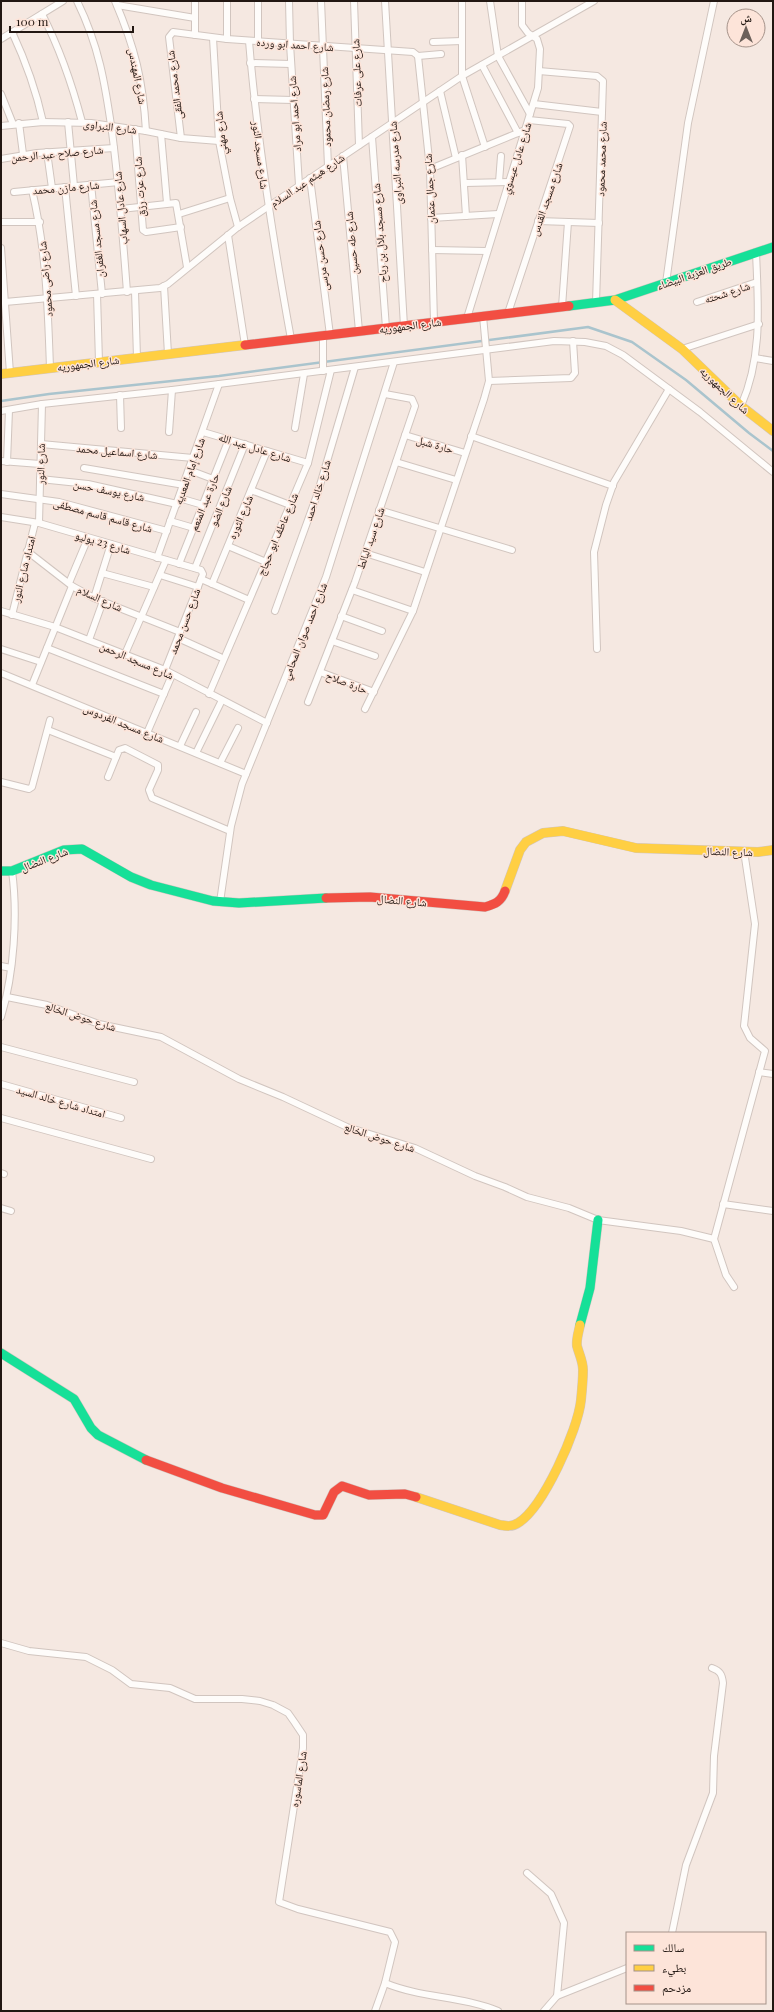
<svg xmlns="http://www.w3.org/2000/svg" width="774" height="2012" font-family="'Playfair Display','Noto Naskh Arabic',serif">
<rect width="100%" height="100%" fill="#f5e8e1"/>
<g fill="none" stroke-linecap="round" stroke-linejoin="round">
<polyline stroke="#aac4cd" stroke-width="2.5" points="1,401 49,394 219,376 588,327 632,342 686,380 749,433 773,451"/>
<defs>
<g id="street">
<path d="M77 1C99 46 105 83 112 132 119 185 123 238 127 292"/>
<path d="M115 1C135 48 143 80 146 131"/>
<polyline points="195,1 195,35"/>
<polyline points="227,1 227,39"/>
<polyline points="258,1 258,42"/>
<polyline points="289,1 290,44 299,185"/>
<polyline points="321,1 328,166"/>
<polyline points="354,1 359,145"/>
<polyline points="385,1 404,326"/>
<polyline points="462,1 462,76 485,147"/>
<polyline points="490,1 498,56 530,114"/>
<polyline points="117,5 195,18"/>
<path d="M42 14C60 49 72 84 82 122"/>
<path d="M12 32C26 62 36 90 43 122"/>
<polyline points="213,38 219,141 230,198 238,227"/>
<polyline points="1,39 63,1"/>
<path d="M249 41C257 141 273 240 291 339"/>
<polyline points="433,42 462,41"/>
<polyline points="418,56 430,169 434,322"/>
<polyline points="418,56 441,54"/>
<polyline points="250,63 291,64"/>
<polyline points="482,65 518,133"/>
<polyline points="539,71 597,76 603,81 596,303"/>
<polyline points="440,91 456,158"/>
<polyline points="1,94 13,124"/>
<polyline points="254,99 293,100"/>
<polyline points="534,104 602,112"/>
<polyline points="68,122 74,186"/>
<polyline points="19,123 23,154"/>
<polyline points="1,126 43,122 91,123 146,131 181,138 219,141"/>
<polyline points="135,129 143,230 146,232 181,227"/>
<polyline points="161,134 167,203"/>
<polyline points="372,137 386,328"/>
<polyline points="181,138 169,37 173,32 227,39 413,52 418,56"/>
<polyline points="47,152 52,188"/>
<polyline points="462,155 466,216"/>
<polyline points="343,156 359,331"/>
<polyline points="1,159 37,153 114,148"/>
<polyline points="430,169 525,130"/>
<polyline points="310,178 330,335"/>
<polyline points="499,182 501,156"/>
<polyline points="465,183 509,182"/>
<polyline points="91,184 102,294"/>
<polyline points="65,187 76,296"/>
<path d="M32 190C46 249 48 308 50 368"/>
<polyline points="14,192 119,182"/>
<polyline points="121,209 176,203 187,267"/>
<polyline points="179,214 230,198"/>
<polyline points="431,218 498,214"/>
<polyline points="538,221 599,223"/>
<polyline points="1,222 40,222"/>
<polyline points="228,235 245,345"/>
<polyline points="1,248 10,373"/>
<polyline points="432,250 487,251"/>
<polyline points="666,283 688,123 714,1"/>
<polyline points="164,286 168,354"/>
<polyline points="135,291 137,358"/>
<polyline points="97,294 99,362"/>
<polyline points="5,302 160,288 168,284 238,227 462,76 594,1"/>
<polyline points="697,302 757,282"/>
<polyline points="562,307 568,222"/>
<polyline points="508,313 570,126 568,124 529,120"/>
<polyline points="467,318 538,88 540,49 537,39 528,33 522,25 522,1"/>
<polyline points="682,349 759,324"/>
<polyline points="755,358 773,361"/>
<polyline points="323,371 323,335"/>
<polyline points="489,381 571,378 575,373 573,341"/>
<polyline points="120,395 121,428"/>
<path d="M741 406C763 356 758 304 756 252"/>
<polyline points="1,411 42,404 172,390 554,341 585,342 606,346 623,355 700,412 773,472"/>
<polyline points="295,428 304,374"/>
<polyline points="169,432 172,390"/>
<polyline points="203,432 308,463"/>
<polyline points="405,435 465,453"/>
<polyline points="471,436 613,486"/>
<polyline points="41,444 193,458"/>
<polyline points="1,461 40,464"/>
<polyline points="7,462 9,410"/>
<polyline points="396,462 456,480"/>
<polyline points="84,468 184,485"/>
<polyline points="189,470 213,479"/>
<polyline points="40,479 88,484 177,504"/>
<polyline points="251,490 290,505"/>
<polyline points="1,494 59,502 167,531"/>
<polyline points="179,498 203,505"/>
<polyline points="379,510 512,550"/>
<polyline points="1,517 39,523 201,570 203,574 165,670"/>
<polyline points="170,521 194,528"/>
<polyline points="39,523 42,404"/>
<polyline points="228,546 266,562"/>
<polyline points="27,551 72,586 94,598 180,632"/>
<polyline points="365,553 425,572"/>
<polyline points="157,558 219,384"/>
<polyline points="179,564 229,439"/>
<polyline points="195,568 245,444"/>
<polyline points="102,573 154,587"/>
<polyline points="160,575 198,587"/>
<polyline points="201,579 249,600"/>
<polyline points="69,583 88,538"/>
<polyline points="212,584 267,451"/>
<polyline points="352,590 413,611"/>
<polyline points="94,598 111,544"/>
<polyline points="1,611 55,627 165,670 267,723"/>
<polyline points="275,611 317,495 355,367"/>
<polyline points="12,615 35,523"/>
<polyline points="341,616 382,631"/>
<polyline points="178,638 220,657"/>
<polyline points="89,640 103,601"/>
<polyline points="332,641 375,656"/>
<polyline points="47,648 164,694"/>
<polyline points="1,649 41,662"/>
<polyline points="597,649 594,552 606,505 614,482 669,389"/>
<polyline points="125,654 166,560"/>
<polyline points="320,672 374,692"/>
<polyline points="1,673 246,774"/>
<polyline points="32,685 72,586"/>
<polyline points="209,694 308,463 331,370"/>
<polyline points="308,702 355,582 415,406 412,399 385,394"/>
<polyline points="365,709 413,611 484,399 489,381 483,316"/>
<polyline points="48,730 116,757"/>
<polyline points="147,733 172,675"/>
<polyline points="180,746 196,712"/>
<polyline points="196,753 222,700"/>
<polyline points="220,763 238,728"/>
<polyline points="108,777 119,750 125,748 158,765 158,770 149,790 152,798 230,831"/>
<polyline points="1,782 29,789 32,787 50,720"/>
<polyline points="220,902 231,826 242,784 326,577 394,362"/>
<polyline points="1,966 11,968"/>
<polyline points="7,997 47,1005 99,1024 161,1037 239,1079 283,1097 347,1127 415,1148 475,1176 505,1187 527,1197 569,1208 598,1220 681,1231 714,1239"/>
<path d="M1 1017C14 974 18 915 12 871"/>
<polyline points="1,1047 134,1082"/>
<polyline points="759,1072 773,1074"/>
<polyline points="1,1084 121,1118"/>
<polyline points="1,1118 151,1159"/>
<polyline points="1,1173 4,1174"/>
<polyline points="723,1204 773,1211"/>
<polyline points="1,1208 11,1211"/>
<polyline points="734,1287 726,1275 714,1239 765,1051 750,1038 744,1026 755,924 744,851"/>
<polyline points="1,1643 29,1651 86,1657 112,1670 131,1684 170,1688 195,1699 242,1699 260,1701 273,1705 288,1713 295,1723 303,1735 303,1748 279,1902 298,1909 390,1932 395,1942 385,1983 375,2011"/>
<polyline points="527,1873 551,1894 564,1923 557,1996 544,2011"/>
<path d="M672 1933 686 1865 713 1793 714 1756 723 1683C722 1674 720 1671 712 1668"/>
<path d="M385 1983C421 1998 462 1996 498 2011"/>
<polyline points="557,1996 627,1968"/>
</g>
<g id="fast">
<polyline points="569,306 615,300 773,247"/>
<polyline points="1,871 12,871 64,850 82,849 131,877 151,885 213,901 239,903 326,898"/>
<polyline points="580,1325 590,1288 598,1220"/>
<polyline points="1,1353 74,1399 91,1428 98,1435 146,1460"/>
</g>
<g id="slow">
<polyline points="615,300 682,349 741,406 773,431"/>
<polyline points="1,374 245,345"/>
<polyline points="505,891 520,850 526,842 543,833 563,831 636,848 758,852 773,850"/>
<path d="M416 1497 500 1525C506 1526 512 1527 518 1523 543 1508 578 1430 581 1400 582 1390 583 1380 583 1370 583 1361 579 1354 577 1346 576 1339 579 1331 580 1325"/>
</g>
<g id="jam">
<polyline points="245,345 569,306"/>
<path d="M326 898 370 897 485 907C495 904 501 902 505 891"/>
<polyline points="146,1460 222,1488 315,1515 323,1515 334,1492 342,1486 369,1495 405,1494 416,1497"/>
</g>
</defs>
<use href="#street" stroke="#d1c5bf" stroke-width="8"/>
<use href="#fast" stroke="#d1c5bf" stroke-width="10"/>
<use href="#slow" stroke="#d1c5bf" stroke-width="10"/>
<use href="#jam" stroke="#d1c5bf" stroke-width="10"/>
<use href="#street" stroke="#fefcfa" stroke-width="6"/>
<use href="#fast" stroke="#16e098" stroke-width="9"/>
<use href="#slow" stroke="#ffcf43" stroke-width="9"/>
<use href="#jam" stroke="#f24e42" stroke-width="9"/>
</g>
<g text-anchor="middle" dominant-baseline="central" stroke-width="3" stroke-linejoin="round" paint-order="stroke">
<g font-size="11" fill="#221712" stroke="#fde4d9">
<text transform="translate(295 44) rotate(4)">شارع احمد ابو ورده</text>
<text transform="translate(356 73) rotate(-92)">شارع على عرفات</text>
<text transform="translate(138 76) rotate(79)">شارع المهندس</text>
<text transform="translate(174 85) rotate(-97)">شارع محمد الفقى</text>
<text transform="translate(325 107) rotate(-92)">شارع رمضان محمود</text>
<text transform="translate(294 114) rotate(-94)">شارع احمد ابو مراد</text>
<text transform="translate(110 126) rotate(7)">شارع النبراوى</text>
<text transform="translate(220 133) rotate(-96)">شارع مهني</text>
<text transform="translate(57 153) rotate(-5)">شارع صلاح عبد الرحمن</text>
<text transform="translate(261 155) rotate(83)">شارع مسجد النور</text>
<text transform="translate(516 158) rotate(-72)">شارع عادل عيسوي</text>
<text transform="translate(601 159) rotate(-88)">شارع محمد محمود</text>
<text transform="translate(395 163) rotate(-94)">شارع مدرسه النبراوى</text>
<text transform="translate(307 180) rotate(-34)">شارع هيثم عبد السلام</text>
<text transform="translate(66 187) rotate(-5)">شارع مازن محمد</text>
<text transform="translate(139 187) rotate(-94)">شارع عزت رزق</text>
<text transform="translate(429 189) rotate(-93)">شارع جمال عثمان</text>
<text transform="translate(546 199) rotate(-71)">شارع مسجد القدس</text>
<text transform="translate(120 208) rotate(-95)">شارع عادل السهاب</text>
<text transform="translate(379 233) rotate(-94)">شارع مسجد بلال بن رباح</text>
<text transform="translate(96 239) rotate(-96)">شارع مسجد الغفران</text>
<text transform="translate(351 243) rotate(-95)">شارع طه حسين</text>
<text transform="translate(320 256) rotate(-97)">شارع حسن مرسى</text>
<text transform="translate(694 273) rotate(-19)">طريق العزبة البيضاء</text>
<text transform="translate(45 279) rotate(-95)">شارع راضى محمود</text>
<text transform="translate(727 292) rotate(-18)">شارع شحته</text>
<text transform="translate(410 325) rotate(-7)">شارع الجمهوريه</text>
<text transform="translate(88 363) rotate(-7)">شارع الجمهوريه</text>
<text transform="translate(725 390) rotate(43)">شارع الجمهوريه</text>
<text transform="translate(435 444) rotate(16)">حارة شبل</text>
<text transform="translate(255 447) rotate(17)">شارع عادل عبد الله</text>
<text transform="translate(117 451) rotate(5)">شارع اسماعيل محمد</text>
<text transform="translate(40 464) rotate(-89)">شارع النور</text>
<text transform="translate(189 471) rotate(-70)">شارع إمام المعديه</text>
<text transform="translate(109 490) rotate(11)">شارع يوسف حسن</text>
<text transform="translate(317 490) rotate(-72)">شارع خالد احمد</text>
<text transform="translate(204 502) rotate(-68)">حارة عبد المنعم</text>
<text transform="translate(220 506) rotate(-68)">شارع الضو</text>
<text transform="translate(103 515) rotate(15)">شارع قاسم قاسم مصطفى</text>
<text transform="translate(240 517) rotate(-67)">شارع الثوره</text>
<text transform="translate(277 534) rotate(-67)">شارع عاطف ابو حجاج</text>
<text transform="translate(370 538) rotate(-71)">شارع سيد البالط</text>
<text transform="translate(103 542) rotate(16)">شارع 23 يوليو</text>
<text transform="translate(23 569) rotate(-76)">امتداد شارع النور</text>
<text transform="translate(100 598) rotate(24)">شارع السلام</text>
<text transform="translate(184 621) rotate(-69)">شارع حسن محمد</text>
<text transform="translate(304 631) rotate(-68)">شارع احمد صوان المحامي</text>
<text transform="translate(137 660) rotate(23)">شارع مسجد الرحمن</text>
<text transform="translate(347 682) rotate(21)">حارة صلاح</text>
<text transform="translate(124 723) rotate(22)">شارع مسجد الفردوس</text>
<text transform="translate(728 851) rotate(2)">شارع النضال</text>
<text transform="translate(44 859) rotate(-21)">شارع النضال</text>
<text transform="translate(402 900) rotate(5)">شارع النضال</text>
<text transform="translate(81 1016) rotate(18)">شارع حوض الخالع</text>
<text transform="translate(61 1101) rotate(16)">امتداد شارع خالد السيد</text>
<text transform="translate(380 1137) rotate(18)">شارع حوض الخالع</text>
<text transform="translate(298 1779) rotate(-81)">شارع الماسوره</text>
</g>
</g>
<rect width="774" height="2012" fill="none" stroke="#221712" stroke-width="4"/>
<rect x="626" y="1932" width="140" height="72" fill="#fde4d9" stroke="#a59289"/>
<rect x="634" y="1945" width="20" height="6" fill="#16e098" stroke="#a59289"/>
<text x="662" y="1952" font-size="12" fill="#221712">سالك</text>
<rect x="634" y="1965" width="20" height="6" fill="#ffcf43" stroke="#a59289"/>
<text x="662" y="1972" font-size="12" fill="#221712">بطيء</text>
<rect x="634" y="1985" width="20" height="6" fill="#f24e42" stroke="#a59289"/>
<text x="662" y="1992" font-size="12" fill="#221712">مزدحم</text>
<g transform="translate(746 28)"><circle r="19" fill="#fde4d9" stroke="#a59289"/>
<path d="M0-3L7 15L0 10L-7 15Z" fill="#6c605a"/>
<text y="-6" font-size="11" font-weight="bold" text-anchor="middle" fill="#221712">ش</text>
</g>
<path d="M10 26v6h123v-6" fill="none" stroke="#221712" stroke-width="2"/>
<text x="16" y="26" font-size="12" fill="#221712" stroke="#fde4d9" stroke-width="3" paint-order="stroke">100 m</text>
</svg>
